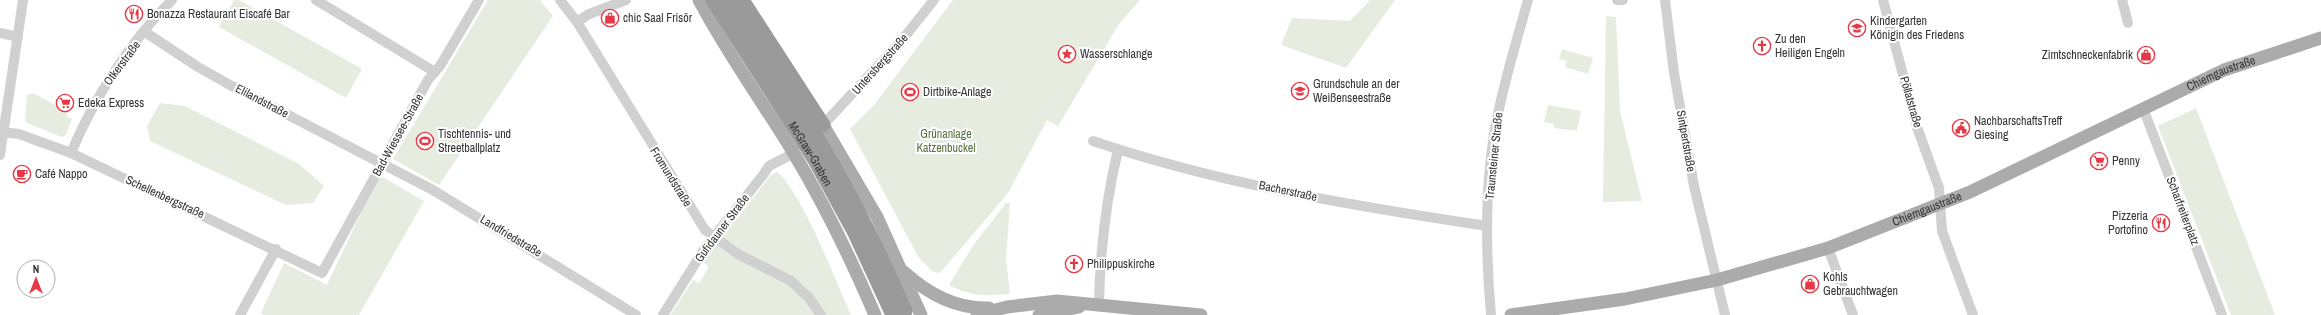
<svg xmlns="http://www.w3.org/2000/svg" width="2321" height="315" font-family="'Archivo Narrow',sans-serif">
<rect width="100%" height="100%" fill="#fff"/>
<g fill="#e6ecdf">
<polygon points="234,0 239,0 362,69 346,98 219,27"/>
<polygon points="488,0 540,0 553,16 439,185 393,159"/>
<polygon points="953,0 1140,0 1119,24 1058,126 1047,120 1008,193 940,273 933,272 919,258 850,129 874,105"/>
<polygon points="1370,0 1395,0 1346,68 1281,45 1292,18 1350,21"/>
<polygon points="1606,16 1616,17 1620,111 1642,201 1603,202"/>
<polygon points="1562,49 1593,58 1588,74 1565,67 1567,61 1559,59"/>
<polygon points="33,93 68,112 66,116 72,119 66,135 62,137 27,123 25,119 27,95"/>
<polygon points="160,103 185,106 299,164 324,186 313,203 286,205 150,141 147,126"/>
<polygon points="1548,105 1581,111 1577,131 1554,128 1554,124 1544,122"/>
<polygon points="2196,108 2275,315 2231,315 2158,126"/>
<path d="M777 172C802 192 836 282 851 315H670L693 280 699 283 709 267 703 262 771 175Z"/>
<polygon points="379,175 424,201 359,315 264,315 261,313 284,263 327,285"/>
<path d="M1006 203H1010L1006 259 1010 294C985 296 972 297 949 285L972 247Z"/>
</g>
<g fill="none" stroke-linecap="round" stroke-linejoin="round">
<g stroke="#d0d0d0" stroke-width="10">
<polyline points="316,0 435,72"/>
<polyline points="560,0 577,22 705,230 738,254 791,281 809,298 821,315"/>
<polyline points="1617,0 1623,0"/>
<polyline points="1665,0 1674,73 1694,186 1725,315"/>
<polyline points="1883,0 1917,127 1939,188 1942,231 1973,315"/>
<polyline points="2122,0 2128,23"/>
<polyline points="577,22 589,14 626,0"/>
<polyline points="145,32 198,67 230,85 433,190 636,315"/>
<polyline points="0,33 18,37"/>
<polyline points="2143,108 2222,315"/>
<polyline points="823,125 902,40 934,0"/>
<polyline points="0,132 19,134 71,153 322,273 428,80 440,66 479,0"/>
<path d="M1093 141C1220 184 1354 206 1487 226"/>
<path d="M71 153C93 100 131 40 172 0"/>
<polyline points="0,155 23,0"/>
<polyline points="1828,248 1853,315"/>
<path d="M1099 304C1100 252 1106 200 1118 150"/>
<polyline points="240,315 276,249"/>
<polyline points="663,315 705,248 763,175 769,166 794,153"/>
<path d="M1491 315C1485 247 1484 175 1499 109 1507 72 1518 36 1528 0"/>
</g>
<g stroke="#ababab" stroke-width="13">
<path d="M699 0C727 53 762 101 793 152 825 205 851 259 875 315"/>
<polyline points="823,125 877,217 921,315"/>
<path d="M904 272C928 294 956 309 989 308"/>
<polyline points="977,315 1007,307 1057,301 1201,315"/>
<polyline points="1039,315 1079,307"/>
<path id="s1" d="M1511 315 1625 299 1717 280 1828 248 1970 192 2224 70 2321 38"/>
</g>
<g stroke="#9a9a9a" stroke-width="15">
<path id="s2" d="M713 0 815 160 855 233 893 315"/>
<path d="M727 0C753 45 785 86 812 130 848 188 878 249 905 311"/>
<polyline points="742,0 823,125"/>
</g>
</g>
<defs>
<symbol id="restaurant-ring" viewBox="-11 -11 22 22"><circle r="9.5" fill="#fff" stroke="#e63946" stroke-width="1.5"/><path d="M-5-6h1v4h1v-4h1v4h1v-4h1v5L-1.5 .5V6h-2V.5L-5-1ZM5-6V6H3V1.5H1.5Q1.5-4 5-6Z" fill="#e63946"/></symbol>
<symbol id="shop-ring" viewBox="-11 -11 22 22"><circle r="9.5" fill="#fff" stroke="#e63946" stroke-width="1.5"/><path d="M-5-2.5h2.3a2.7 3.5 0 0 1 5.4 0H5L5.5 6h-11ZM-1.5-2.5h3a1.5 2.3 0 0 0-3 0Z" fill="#e63946"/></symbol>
<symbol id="school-ring" viewBox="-11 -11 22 22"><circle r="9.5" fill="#fff" stroke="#e63946" stroke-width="1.5"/><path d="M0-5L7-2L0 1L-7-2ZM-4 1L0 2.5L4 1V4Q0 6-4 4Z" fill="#e63946"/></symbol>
<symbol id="church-ring" viewBox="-11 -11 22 22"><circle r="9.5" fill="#fff" stroke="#e63946" stroke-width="1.5"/><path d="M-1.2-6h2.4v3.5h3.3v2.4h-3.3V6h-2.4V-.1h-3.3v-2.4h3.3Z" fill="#e63946"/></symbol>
<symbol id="sight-ring" viewBox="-11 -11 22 22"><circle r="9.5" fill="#fff" stroke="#e63946" stroke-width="1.5"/><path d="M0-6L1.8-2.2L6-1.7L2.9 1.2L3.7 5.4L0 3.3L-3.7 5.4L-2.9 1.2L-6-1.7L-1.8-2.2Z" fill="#e63946"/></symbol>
<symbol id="stadium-ring" viewBox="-11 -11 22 22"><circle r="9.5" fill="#fff" stroke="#e63946" stroke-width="1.5"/><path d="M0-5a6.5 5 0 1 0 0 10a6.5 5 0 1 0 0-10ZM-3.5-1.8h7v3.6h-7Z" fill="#e63946"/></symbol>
<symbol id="supermarket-ring" viewBox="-11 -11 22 22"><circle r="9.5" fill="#fff" stroke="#e63946" stroke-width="1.5"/><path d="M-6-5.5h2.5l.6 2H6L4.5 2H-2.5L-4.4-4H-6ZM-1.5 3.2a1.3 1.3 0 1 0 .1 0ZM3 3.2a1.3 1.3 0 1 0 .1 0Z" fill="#e63946"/></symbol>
<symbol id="civic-ring" viewBox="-11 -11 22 22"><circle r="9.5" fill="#fff" stroke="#e63946" stroke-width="1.5"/><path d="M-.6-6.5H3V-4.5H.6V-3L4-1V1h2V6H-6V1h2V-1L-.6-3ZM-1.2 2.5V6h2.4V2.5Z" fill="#e63946"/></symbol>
<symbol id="cafe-ring" viewBox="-11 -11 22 22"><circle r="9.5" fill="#fff" stroke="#e63946" stroke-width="1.5"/><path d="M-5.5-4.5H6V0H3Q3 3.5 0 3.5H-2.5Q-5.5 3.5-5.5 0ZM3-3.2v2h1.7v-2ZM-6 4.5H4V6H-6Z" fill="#e63946"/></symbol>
</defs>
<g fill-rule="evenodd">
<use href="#restaurant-ring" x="124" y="4" width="20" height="20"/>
<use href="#shop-ring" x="600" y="8" width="20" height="20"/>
<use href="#school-ring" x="1847" y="18" width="20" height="20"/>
<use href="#church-ring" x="1752" y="36" width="20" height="20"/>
<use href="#sight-ring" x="1057" y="44" width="20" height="20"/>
<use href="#shop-ring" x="2136" y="45" width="20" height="20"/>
<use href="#school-ring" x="1290" y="81" width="20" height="20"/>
<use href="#stadium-ring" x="900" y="82" width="20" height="20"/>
<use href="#supermarket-ring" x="55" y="93" width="20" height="20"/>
<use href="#civic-ring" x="1951" y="118" width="20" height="20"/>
<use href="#stadium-ring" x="415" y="131" width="20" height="20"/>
<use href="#supermarket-ring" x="2089" y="151" width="20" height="20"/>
<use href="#cafe-ring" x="12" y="164" width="20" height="20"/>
<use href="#restaurant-ring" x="2151" y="213" width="20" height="20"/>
<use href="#church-ring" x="1064" y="254" width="20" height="20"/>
<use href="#shop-ring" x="1800" y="274" width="20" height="20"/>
</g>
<g text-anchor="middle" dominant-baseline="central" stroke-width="4" stroke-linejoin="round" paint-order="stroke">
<g font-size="12" fill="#333" stroke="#fff" text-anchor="start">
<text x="147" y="14">Bonazza Restaurant Eiscafé Bar</text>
<text x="623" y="18">chic Saal Frisör</text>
<text x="1870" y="21">Kindergarten<tspan x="1870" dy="14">Königin des Friedens</tspan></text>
<text x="1775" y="39">Zu den<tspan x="1775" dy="14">Heiligen Engeln</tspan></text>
<text x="1080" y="54">Wasserschlange</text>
<text x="2133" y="55" text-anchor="end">Zimtschneckenfabrik</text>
<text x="1313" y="84">Grundschule an der<tspan x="1313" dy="14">Weißenseestraße</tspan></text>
<text x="923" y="92">Dirtbike-Anlage</text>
<text x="78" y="103">Edeka Express</text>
<text x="1974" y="121">NachbarschaftsTreff<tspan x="1974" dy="14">Giesing</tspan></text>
<text x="438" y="134">Tischtennis- und<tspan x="438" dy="14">Streetballplatz</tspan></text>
<text x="2112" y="161">Penny</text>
<text x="35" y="174">Café Nappo</text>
<text x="2148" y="216" text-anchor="end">Pizzeria<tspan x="2148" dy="14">Portofino</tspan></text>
<text x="1087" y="264">Philippuskirche</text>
<text x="1823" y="277">Kohls<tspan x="1823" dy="14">Gebrauchtwagen</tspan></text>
</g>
<g font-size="12" fill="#333" stroke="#fff">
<text transform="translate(122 63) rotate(-53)">Otkerstraße</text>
<text transform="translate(880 64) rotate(-48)">Untersbergstraße</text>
<text stroke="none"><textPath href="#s1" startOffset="755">Chiemgaustraße</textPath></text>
<text transform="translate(262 101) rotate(28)">Elilandstraße</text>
<text transform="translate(1911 102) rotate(74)">Pöllatstraße</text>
<text transform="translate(398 135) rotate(-61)">Bad-Wiessee-Straße</text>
<text transform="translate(1686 141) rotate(80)">Sintpertstraße</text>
<text stroke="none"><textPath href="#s2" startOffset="182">McGraw-Graben</textPath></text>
<text transform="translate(1494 156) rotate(-84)">Traunsteiner Straße</text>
<text transform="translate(671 177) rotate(58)">Fromundstraße</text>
<text transform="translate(1288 191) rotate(12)">Bacherstraße</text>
<text transform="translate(165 197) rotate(25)">Schellenbergstraße</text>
<text stroke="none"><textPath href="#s1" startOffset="431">Chiemgaustraße</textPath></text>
<text transform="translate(2183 211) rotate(69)">Scharfreiterplatz</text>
<text transform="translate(722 228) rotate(-53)">Gufidauner Straße</text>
<text transform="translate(511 236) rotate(31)">Landfriedstraße</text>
</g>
<g font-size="12" fill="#56703f" stroke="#fff">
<text x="946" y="134">Grünanlage<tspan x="946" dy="14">Katzenbuckel</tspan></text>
</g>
</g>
<g transform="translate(36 279)"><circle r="19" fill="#ffffff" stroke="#adadad"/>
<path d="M0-3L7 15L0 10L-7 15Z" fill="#e63946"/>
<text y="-6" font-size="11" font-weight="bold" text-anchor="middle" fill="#333333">N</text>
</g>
</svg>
